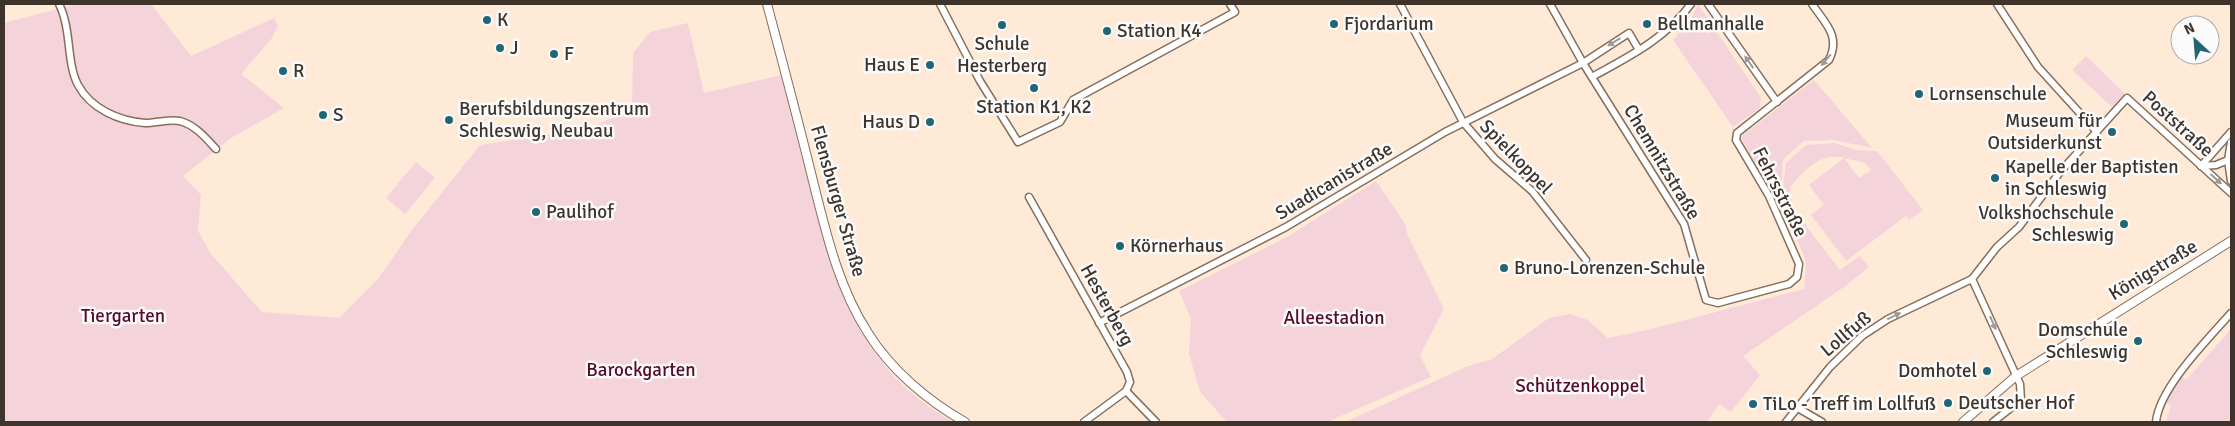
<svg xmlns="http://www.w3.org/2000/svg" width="2235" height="426" font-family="Signika,sans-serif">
<rect width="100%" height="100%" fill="#ffead8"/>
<g fill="#f4d3da" fill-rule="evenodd">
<path d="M77 4H151L191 56 274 18 278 26 272 38 241 74 284 108 231 138 183 176 201 195 198 231 211 254 262 312 339 318 378 279 412 230 480 145 585 129 632 110 633 53 650 32 688 23 704 93 781 75C791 116 802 156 812 197 837 292 862 370 953 422H4V23Z"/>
<polygon points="1698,4 1761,98 1760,108 1733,127 1673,40 1691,19"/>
<polygon points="2086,56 2125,94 2112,107 2072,70"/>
<polygon points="1814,80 1872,148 1833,140 1804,141 1783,159 1780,210 1741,137"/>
<path d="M1834 143 1857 150 1877 151 1923 210 1909 220 1906 216 1846 261 1811 215 1824 205 1809 185 1844 158C1820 152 1805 170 1790 187L1793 209 1840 270 1860 256 1869 267 1844 287 1743 356 1760 375 1731 412 1719 404 1707 422H1345L1468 366 1492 359 1549 318 1570 314 1588 320 1608 338 1647 330 1804 289 1806 262 1786 210 1783 186 1786 163 1806 145ZM1844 158 1865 163 1871 170 1859 178Z"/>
<polygon points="416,162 435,178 405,214 386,198"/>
<polygon points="1376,181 1405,224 1408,236 1444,309 1420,355 1431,377 1327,422 1227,422 1200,392 1189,354 1191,319 1179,291 1287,237"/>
<polygon points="2231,329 2231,422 2166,422 2171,406 2164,401 2180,376 2186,380"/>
</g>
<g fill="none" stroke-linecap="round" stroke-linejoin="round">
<defs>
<g id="minor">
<path d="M59 4C72 30 66 62 78 85 91 109 119 121 145 123 156 123 169 119 180 121 195 125 206 138 216 149"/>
<polyline points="940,4 980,81 1018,142 1060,122 1073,100 1235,12 1230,4"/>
<polyline points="1400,4 1463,122 1495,159 1532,191 1586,260"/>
<path d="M1550 4 1583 63 1684 224 1706 300 1718 303 1789 284 1797 277 1799 264 1769 196 1736 140 1737 133 1829 60C1841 36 1825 23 1812 4"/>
<polyline points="1708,4 1777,102"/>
<polyline points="1997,4 2038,67 2097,132"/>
<path d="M1592 77C1630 56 1665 39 1691 4"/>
<polyline points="2231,142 2228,160 2231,181"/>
<polyline points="2201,166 2231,132"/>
<polyline points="2201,166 2216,165 2228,160"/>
<polyline points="1029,197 1127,372 1130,382 1126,391 1084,422"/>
<polyline points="1972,279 2020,384 2021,400 1993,422"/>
<polyline points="1099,323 1286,227 1445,132 1583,63 1629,33 1639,50"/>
<polyline points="1126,391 1156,422"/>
<polyline points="1796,407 1822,422"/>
<polyline points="1786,422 1830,367 1862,336 1888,319 1972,279 1997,247 2019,227 2060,172 2127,98 2231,193"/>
<path d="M2156 422C2159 388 2208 339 2231 313"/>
</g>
<g id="tertiary">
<path d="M767 4C782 60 797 116 811 173 825 228 837 285 868 333 891 370 928 401 965 422"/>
<polyline points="1963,422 2016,376 2231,241"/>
</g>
</defs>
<use href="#minor" stroke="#856f5b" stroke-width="9"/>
<use href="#tertiary" stroke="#856f5b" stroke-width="10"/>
<use href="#minor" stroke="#fff" stroke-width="6"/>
<use href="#tertiary" stroke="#fff" stroke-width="8"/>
</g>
<defs><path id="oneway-solid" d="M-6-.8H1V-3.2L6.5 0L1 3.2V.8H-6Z" transform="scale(1.25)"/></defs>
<g fill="#9e9a96">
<use href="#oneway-solid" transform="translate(1614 42) rotate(149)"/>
<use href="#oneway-solid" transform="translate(1826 60) rotate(131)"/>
<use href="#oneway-solid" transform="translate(1749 62) rotate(-125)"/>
<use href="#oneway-solid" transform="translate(2216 179) rotate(42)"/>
<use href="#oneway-solid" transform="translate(1894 316) rotate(-26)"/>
<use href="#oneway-solid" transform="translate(1993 323) rotate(66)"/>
</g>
<g fill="#206775" stroke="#fbfbfb" stroke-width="2">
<circle cx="487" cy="20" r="5"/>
<circle cx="1334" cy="24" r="5"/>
<circle cx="1647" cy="24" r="5"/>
<circle cx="1002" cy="25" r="5"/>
<circle cx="1107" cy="31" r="5"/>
<circle cx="500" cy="48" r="5"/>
<circle cx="554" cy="54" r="5"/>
<circle cx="930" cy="65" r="5"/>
<circle cx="283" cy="71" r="5"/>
<circle cx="1034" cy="88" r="5"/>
<circle cx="1919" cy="94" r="5"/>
<circle cx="323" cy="115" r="5"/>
<circle cx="449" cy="120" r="5"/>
<circle cx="930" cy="122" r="5"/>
<circle cx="2112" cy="132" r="5"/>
<circle cx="1995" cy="178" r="5"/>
<circle cx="536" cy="212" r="5"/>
<circle cx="2124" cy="224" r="5"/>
<circle cx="1120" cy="246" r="5"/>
<circle cx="1504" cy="268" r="5"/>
<circle cx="2138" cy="341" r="5"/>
<circle cx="1987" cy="371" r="5"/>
<circle cx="1948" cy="403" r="5"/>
<circle cx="1753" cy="404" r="5"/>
</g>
<g text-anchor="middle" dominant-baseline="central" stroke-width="5" stroke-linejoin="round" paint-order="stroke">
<g font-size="19" fill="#3e342c" stroke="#fbfbfb" text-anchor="start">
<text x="497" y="20">K</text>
<text x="1344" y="24">Fjordarium</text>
<text x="1657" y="24">Bellmanhalle</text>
<text x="1117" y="31">Station K4</text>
<text x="1002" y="44" text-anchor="middle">Schule<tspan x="1002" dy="22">Hesterberg</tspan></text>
<text x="510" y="48">J</text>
<text x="564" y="54">F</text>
<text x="920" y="65" text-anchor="end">Haus E</text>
<text x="293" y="71">R</text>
<text x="1929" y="94">Lornsenschule</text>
<text x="1034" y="107" text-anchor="middle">Station K1, K2</text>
<text x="459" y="109">Berufsbildungszentrum<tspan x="459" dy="22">Schleswig, Neubau</tspan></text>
<text x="333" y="115">S</text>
<text x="2102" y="121" text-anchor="end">Museum für<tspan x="2102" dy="22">Outsiderkunst</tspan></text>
<text x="920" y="122" text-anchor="end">Haus D</text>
<text x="2005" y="167">Kapelle der Baptisten<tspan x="2005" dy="22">in Schleswig</tspan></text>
<text x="546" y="212">Paulihof</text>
<text x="2114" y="213" text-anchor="end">Volkshochschule<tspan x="2114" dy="22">Schleswig</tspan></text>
<text x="1130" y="246">Körnerhaus</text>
<text x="1514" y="268">Bruno-Lorenzen-Schule</text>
<text x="2128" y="330" text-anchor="end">Domschule<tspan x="2128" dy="22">Schleswig</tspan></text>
<text x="1977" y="371" text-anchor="end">Domhotel</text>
<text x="1958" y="403">Deutscher Hof</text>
<text x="1763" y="404">TiLo - Treff im Lollfuß</text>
</g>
<g font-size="19" fill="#3e342c" stroke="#fbfbfb">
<text transform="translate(2178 124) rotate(42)">Poststraße</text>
<text transform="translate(1516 157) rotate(46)">Spielkoppel</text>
<text transform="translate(1662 162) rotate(59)">Chemnitzstraße</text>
<text transform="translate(1334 181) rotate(-31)">Suadicanistraße</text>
<text transform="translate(1780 192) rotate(63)">Fehrsstraße</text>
<text transform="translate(838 201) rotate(74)">Flensburger Straße</text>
<text transform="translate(2153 270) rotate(-31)">Königstraße</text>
<text transform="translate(1107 305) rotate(61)">Hesterberg</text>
<text transform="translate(1846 334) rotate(-40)">Lollfuß</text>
</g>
<g font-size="19" fill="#560c29" stroke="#fbfbfb">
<text x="123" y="316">Tiergarten</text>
<text x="1334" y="318">Alleestadion</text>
<text x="641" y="370">Barockgarten</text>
<text x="1580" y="386">Schützenkoppel</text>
</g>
</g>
<rect width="2235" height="426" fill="none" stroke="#3e342c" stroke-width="10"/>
<g transform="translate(2195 40) rotate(334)"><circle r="24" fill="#fbfbfb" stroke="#afaba8"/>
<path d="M0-4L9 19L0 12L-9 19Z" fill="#206775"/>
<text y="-8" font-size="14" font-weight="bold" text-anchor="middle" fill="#3e342c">N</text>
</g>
</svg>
